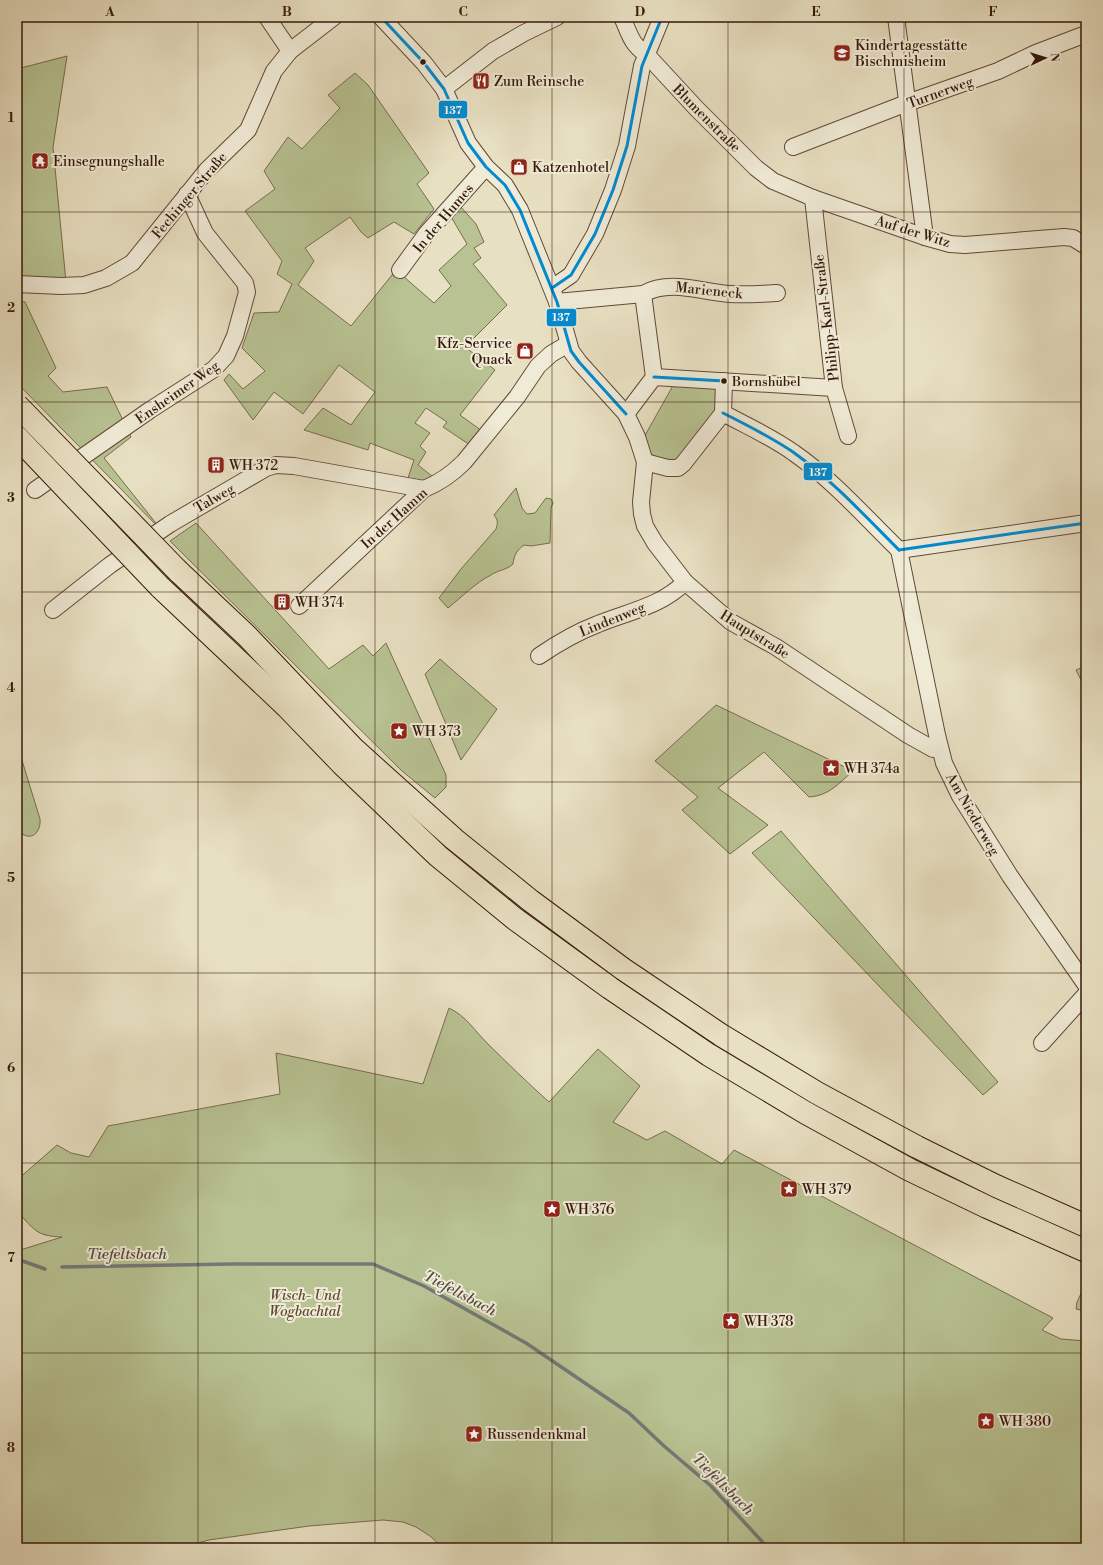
<svg xmlns="http://www.w3.org/2000/svg" width="1103" height="1565" font-family="'Libre Bodoni',serif">
	<style>
		.green { fill: #b8c292; stroke: #776d4e }
		.lines { fill: none; stroke-linecap: round; stroke-linejoin: round }
		.stream { stroke: #747977; stroke-width: 3.5 }
		.minor-casing { stroke: #624a38; stroke-width: 18 }
		.highway-casing { stroke: #36180a; stroke-width: 24 }
		.minor { stroke: #f0ebd7; stroke-width: 16 }
		.highway { stroke: #e8e0c2; stroke-width: 22 }
		.highway-bridge-casing { stroke: #36180a; stroke-width: 24; stroke-linecap: butt }
		.highway-bridge { stroke: #e8e0c2; stroke-width: 22 }
		.bus-1-casing { stroke: #f0ebd7; stroke-width: 6 }
		.bus-1 { stroke: #008bd2; stroke-width: 3 }
		.grid { fill: none; stroke: #36180a; stroke-width: 1; stroke-opacity: 0.55 }
		.bus-dot { fill: #36180a; stroke: #f0ebd7; stroke-width: 1.5 }
		.labels { text-anchor: middle; stroke-width: 4; stroke-linejoin: round; paint-order: stroke }
		.bus-label { font-size: 13px; fill: #36180a; stroke: #f0ebd7; text-anchor: start }
		.poi-label { font-size: 14px; fill: #36180a; stroke: #f0ebd7; text-anchor: start }
		.street-label { font-size: 14px; fill: #36180a; stroke: #f0ebd7 }
		.park-label { font-size: 14px; font-style: italic; fill: #5d4b33; stroke: #f0ebd7 }
		.water-label { font-size: 15px; font-style: italic; fill: #554940; stroke: #f0ebd7 }
		.line-badge { stroke: #f0ebd7; stroke-width: 1.5 }
		.badge-label { font-size: 11px; text-anchor: middle; font-weight: bold; fill: #fff }
		.neatline { fill: none; stroke: #36180a; stroke-width: 1.5 }
		.grid-label { font-size: 13px; text-anchor: middle; font-weight: bold; fill: #36180a }
	</style>
	<rect width="100%" height="100%" fill="#e8e0c2"/>
	<filter id="stains"><feTurbulence type="fractalNoise" baseFrequency=".005" numOctaves="4"/><feColorMatrix values="0 0 0 0 .2 0 0 0 0 .09 0 0 0 0 .02 0 0 0 .5 -.17"/></filter>
	<radialGradient id="worn" r=".72"><stop offset=".6" stop-color="#630" stop-opacity="0"/><stop offset="1" stop-color="#630" stop-opacity=".3"/></radialGradient>
	<g class="green">
		<polygon points="67,56 53,147 66,282 17,279 17,69"/>
		<polygon points="355,73 368,85 429,173 417,184 434,209 414,234 394,222 368,238 361,232 350,217 305,248 314,261 298,285 351,326 396,270 434,303 451,286 439,270 467,244 450,215 460,206 476,224 484,242 474,248 481,258 473,264 507,305 465,347 495,370 460,415 482,431 470,445 443,427 447,422 426,408 415,423 430,433 420,446 426,452 418,465 433,477 428,481 407,481 414,460 370,443 368,450 304,430 323,408 351,425 375,392 339,365 303,414 274,392 253,420 224,380 229,374 243,389 265,371 242,348 254,313 279,312 292,284 277,274 282,261 245,211 275,189 264,171 288,137 302,149 340,108 328,95"/>
		<polygon points="17,301 25,302 56,368 48,376 63,392 107,387 131,437 104,458 163,532 17,383"/>
		<polygon points="675,382 720,384 719,412 676,465 648,459 643,439"/>
		<path d="M 516,488 L 522,508 L 527,514 L 535,513 L 546,498 L 551,499 L 553,503 L 551,508 L 550,543 L 531,546 L 524,545 C 517,550 514,555 513,564 C 507,570 498,570 491,575 C 475,583 462,597 448,608 L 439,598 L 461,569 L 496,529 C 498,523 498,520 494,515 Z"/>
		<polygon points="196,523 329,669 363,645 373,656 386,643 446,775 446,787 435,798 402,771 170,541"/>
		<polygon points="440,659 497,709 461,760 425,674"/>
		<polygon points="1086,666 1086,690 1076,670"/>
		<path d="M 716,705 L 853,771 C 839,783 829,796 809,797 L 764,752 L 718,788 L 768,825 L 730,854 L 682,810 L 698,797 L 655,761 Z"/>
		<path d="M 17,744 L 40,819 C 41,830 34,841 22,834 L 17,819 Z"/>
		<polygon points="781,831 998,1082 983,1095 752,853"/>
		<path d="M 449,1008 C 466,1016 474,1030 487,1043 C 507,1063 528,1083 549,1102 L 598,1049 L 640,1086 L 613,1122 L 647,1140 L 665,1131 L 722,1164 L 734,1150 L 1053,1318 L 1042,1330 L 1061,1339 L 1086,1341 L 1086,1548 L 443,1548 L 430,1536 L 416,1527 L 403,1522 L 383,1520 L 309,1526 L 209,1540 L 179,1548 L 17,1548 L 17,1251 L 62,1237 C 35,1236 34,1229 17,1211 L 17,1180 L 57,1145 L 71,1153 L 89,1157 L 108,1126 L 280,1094 L 276,1053 L 423,1084 Z"/>
		<polygon points="1086,1283 1086,1311 1076,1309 1077,1302"/>
	</g>
	<g class="lines">
		<g class="stream">
			<polyline points="17,1259 45,1269"/>
			<polyline points="62,1267 232,1264 373,1264 424,1286 526,1343 629,1413 664,1446 711,1486 768,1548"/>
		</g>
		<defs>
			<g id="minor">
				<polyline points="267,17 290,51"/>
				<polyline points="381,17 424,63 444,89 468,143 486,167 505,185 520,210 557,302 571,351 579,362 626,414 637,437 645,462 641,502 642,514 645,526 655,543 685,582 731,622 776,647 908,735 933,749 940,748"/>
				<path d="M 622,17 C 630,35 631,44 647,55 L 696,108 L 756,168 L 773,181 L 813,198 L 925,237 L 950,244 L 965,245 L 1064,237 L 1073,238 L 1086,246"/>
				<polyline points="896,17 925,237"/>
				<polyline points="444,89 493,51 524,33 557,17"/>
				<polyline points="793,147 907,103 998,71 1036,53 1086,34"/>
				<polyline points="813,198 834,388 848,436"/>
				<polyline points="400,270 427,233 486,167"/>
				<polyline points="17,284 61,286 84,285 106,278 132,263 207,170 248,130 274,71 290,51 334,17"/>
				<polyline points="552,288 571,275 595,234 613,190 627,146 642,66 662,17"/>
				<path d="M 557,302 L 643,294 C 670,279 701,292 730,294 C 746,295 761,294 777,293"/>
				<polyline points="654,377 834,388"/>
				<path d="M 723,413 C 747,426 772,437 794,453 C 833,480 865,517 899,550"/>
				<polyline points="626,414 654,377 643,294"/>
				<polyline points="645,462 668,468 678,468 683,464 723,413 724,381"/>
				<polyline points="35,490 150,410 214,369 226,356 235,336 247,292 245,283 205,233 187,194"/>
				<polyline points="899,550 937,735 944,763 960,796 1010,876 1086,985"/>
				<polyline points="899,550 1086,523"/>
				<path d="M 299,606 L 424,489 C 439,483 452,474 464,462 L 517,397 L 538,366 L 551,354 L 568,344"/>
				<polyline points="53,610 110,565 170,524 266,468 276,465 294,466 424,489"/>
				<path d="M 539,656 C 558,643 577,632 598,624 C 627,612 662,606 685,582"/>
				<polyline points="1042,1043 1086,994"/>
			</g>
			<g id="highway">
				<polyline points="178,571 247,636 354,749 454,839 531,901 623,969 721,1035 817,1093 917,1147 996,1186 1086,1226"/>
				<polyline points="160,587 287,707 342,764 438,856 515,919 610,988 709,1055 806,1113 910,1170 987,1207 1086,1251"/>
			</g>
		</defs>
		<use href="#minor" class="minor-casing"/>
		<use href="#highway" class="highway-casing"/>
		<use href="#minor" class="minor"/>
		<use href="#highway" class="highway"/>
		<defs>
			<g id="highway-bridge">
				<polyline points="17,405 178,571"/>
				<polyline points="17,437 160,587"/>
			</g>
		</defs>
		<use href="#highway-bridge" class="highway-bridge-casing"/>
		<use href="#highway-bridge" class="highway-bridge"/>
		<defs>
			<g id="bus-1">
				<polyline points="381,17 424,63 444,89 468,143 486,167 505,185 520,210 557,302 571,351 579,362 626,414"/>
				<polyline points="552,288 571,275 595,234 613,190 627,146 642,66 662,17"/>
				<polyline points="654,377 724,381"/>
				<path d="M 723,413 C 747,425 771,437 793,452 C 832,480 865,516 899,550"/>
				<polyline points="899,550 1086,523"/>
			</g>
		</defs>
		<use href="#bus-1" class="bus-1-casing"/>
		<use href="#bus-1" class="bus-1"/>
	</g>
	<path class="grid" d="M 198,17 L 198,1548M 375,17 L 375,1548M 552,17 L 552,1548M 728,17 L 728,1548M 904,17 L 904,1548M 17,212 L 1086,212M 17,402 L 1086,402M 17,592 L 1086,592M 17,782 L 1086,782M 17,973 L 1086,973M 17,1163 L 1086,1163M 17,1353 L 1086,1353"/>
	<defs>
		<symbol id="school-square" viewBox="-11 -11 22 22"><rect x="-9" y="-9" width="18" height="18" rx="4" fill="#8f2418" stroke="#f0ebd7"/><path d="M0-5L7-2L0 1L-7-2ZM-4 1L0 2.5L4 1V4Q0 6-4 4Z" fill="#fff"/></symbol>
		<symbol id="restaurant-square" viewBox="-11 -11 22 22"><rect x="-9" y="-9" width="18" height="18" rx="4" fill="#8f2418" stroke="#f0ebd7"/><path d="M-5-6h1v4h1v-4h1v4h1v-4h1v5L-1.5 .5V6h-2V.5L-5-1ZM5-6V6H3V1.5H1.5Q1.5-4 5-6Z" fill="#fff"/></symbol>
		<symbol id="temple-square" viewBox="-11 -11 22 22"><rect x="-9" y="-9" width="18" height="18" rx="4" fill="#8f2418" stroke="#f0ebd7"/><path d="M0-6L5-2H3V0L6.5 2.5H4V6H1.5V3h-3V6H-4V2.5H-6.5L-3 0V-2H-5Z" fill="#fff"/></symbol>
		<symbol id="shop-square" viewBox="-11 -11 22 22"><rect x="-9" y="-9" width="18" height="18" rx="4" fill="#8f2418" stroke="#f0ebd7"/><path d="M-5-2.5h2.3a2.7 3.5 0 0 1 5.4 0H5L5.5 6h-11ZM-1.5-2.5h3a1.5 2.3 0 0 0-3 0Z" fill="#fff"/></symbol>
		<symbol id="building-square" viewBox="-11 -11 22 22"><rect x="-9" y="-9" width="18" height="18" rx="4" fill="#8f2418" stroke="#f0ebd7"/><path d="M-4-6H4V6H1V3H-1V6H-4ZM-2.5-4.3h1.7v1.8h-1.7ZM.8-4.3h1.7v1.8H.8ZM-2.5-1h1.7V.8h-1.7ZM.8-1h1.7V.8H.8Z" fill="#fff"/></symbol>
		<symbol id="sight-square" viewBox="-11 -11 22 22"><rect x="-9" y="-9" width="18" height="18" rx="4" fill="#8f2418" stroke="#f0ebd7"/><path d="M0-6L1.8-2.2L6-1.7L2.9 1.2L3.7 5.4L0 3.3L-3.7 5.4L-2.9 1.2L-6-1.7L-1.8-2.2Z" fill="#fff"/></symbol>
	</defs>
	<g fill-rule="evenodd">
		<use href="#school-square" x="832" y="43" width="20" height="20"/>
		<use href="#restaurant-square" x="471" y="71" width="20" height="20"/>
		<use href="#temple-square" x="30" y="151" width="20" height="20"/>
		<use href="#shop-square" x="509" y="157" width="20" height="20"/>
		<use href="#shop-square" x="515" y="341" width="20" height="20"/>
		<use href="#building-square" x="206" y="455" width="20" height="20"/>
		<use href="#building-square" x="272" y="592" width="20" height="20"/>
		<use href="#sight-square" x="389" y="721" width="20" height="20"/>
		<use href="#sight-square" x="821" y="758" width="20" height="20"/>
		<use href="#sight-square" x="779" y="1179" width="20" height="20"/>
		<use href="#sight-square" x="542" y="1199" width="20" height="20"/>
		<use href="#sight-square" x="721" y="1311" width="20" height="20"/>
		<use href="#sight-square" x="976" y="1411" width="20" height="20"/>
		<use href="#sight-square" x="464" y="1424" width="20" height="20"/>
	</g>
	<g class="bus-dot">
		<circle cx="423" cy="62" r="3.5"/>
		<circle cx="724" cy="381" r="3.5"/>
	</g>
	<g class="labels">
		<g class="bus-label">
			<text x="732" y="386">Bornshübel</text>
		</g>
		<g class="poi-label">
			<text x="855" y="50">Kindertagesstätte<tspan x="855" dy="16">Bischmisheim</tspan></text>
			<text x="494" y="86">Zum Reinsche</text>
			<text x="53" y="166">Einsegnungshalle</text>
			<text x="532" y="172">Katzenhotel</text>
			<text x="512" y="348" text-anchor="end">Kfz-Service<tspan x="512" dy="16">Quack</tspan></text>
			<text x="229" y="470">WH 372</text>
			<text x="295" y="607">WH 374</text>
			<text x="412" y="736">WH 373</text>
			<text x="844" y="773">WH 374a</text>
			<text x="802" y="1194">WH 379</text>
			<text x="565" y="1214">WH 376</text>
			<text x="744" y="1326">WH 378</text>
			<text x="999" y="1426">WH 380</text>
			<text x="487" y="1439">Russendenkmal</text>
		</g>
		<g class="street-label">
			<text transform="translate(940 92) rotate(-20)" y="5">Turnerweg</text>
			<text transform="translate(707 118) rotate(45)" y="5">Blumenstraße</text>
			<text transform="translate(189 195) rotate(-50)" y="5">Fechinger Straße</text>
			<text transform="translate(443 218) rotate(-50)" y="5">In der Humes</text>
			<text transform="translate(913 231) rotate(17)" y="5">Auf der Witz</text>
			<text transform="translate(709 290) rotate(6)" y="5">Marieneck</text>
			<text transform="translate(826 318) rotate(-97)" y="5">Philipp-Karl-Straße</text>
			<text transform="translate(177 392) rotate(-35)" y="5">Ensheimer Weg</text>
			<text transform="translate(214 498) rotate(-30)" y="5">Talweg</text>
			<text transform="translate(394 518) rotate(-42)" y="5">In der Hamm</text>
			<text transform="translate(612 619) rotate(-22)" y="5">Lindenweg</text>
			<text transform="translate(755 634) rotate(32)" y="5">Hauptstraße</text>
			<text transform="translate(973 814) rotate(60)" y="5">Am Niederweg</text>
		</g>
		<g class="park-label">
			<text x="305" y="1300">Wisch- Und<tspan x="305" dy="16">Wogbachtal</tspan></text>
		</g>
		<g class="water-label">
			<text x="127" y="1259">Tiefeltsbach</text>
			<text transform="translate(460 1293) rotate(28)" y="5">Tiefeltsbach</text>
			<text transform="translate(723 1484) rotate(45)" y="5">Tiefeltsbach</text>
		</g>
	</g>
	<g class="line-badge">
		<rect x="438" y="100" width="30" height="19" rx="4" fill="#008bd2"/>
		<rect x="546" y="308" width="31" height="19" rx="4" fill="#008bd2"/>
		<rect x="803" y="462" width="30" height="19" rx="4" fill="#008bd2"/>
	</g>
	<g class="badge-label">
		<text x="453" y="114">137</text>
		<text x="561" y="321">137</text>
		<text x="818" y="476">137</text>
	</g>
	<rect width="1103" height="1565" fill="none" stroke="#e8e0c2" stroke-width="44"/>
	<g transform="translate(1045 58) rotate(86)" stroke="#f0ebd7" stroke-width="3" paint-order="stroke">
	<path d="M0-3L7 15L0 10L-7 15Z" fill="#36180a"/>
	<text y="-6" font-size="11" font-weight="bold" text-anchor="middle" fill="#36180a">N</text>
	</g>
	<rect x="22" y="22" width="1059" height="1521" class="neatline"/>
	<g class="grid-label">
		<text x="110" y="16">A</text>
		<text x="287" y="16">B</text>
		<text x="463" y="16">C</text>
		<text x="640" y="16">D</text>
		<text x="816" y="16">E</text>
		<text x="993" y="16">F</text>
		<text x="11" y="122">1</text>
		<text x="11" y="312">2</text>
		<text x="11" y="502">3</text>
		<text x="11" y="692">4</text>
		<text x="11" y="882">5</text>
		<text x="11" y="1072">6</text>
		<text x="11" y="1262">7</text>
		<text x="11" y="1452">8</text>
	</g>
	<rect width="100%" height="100%" filter="url(#stains)"/>
	<rect width="100%" height="100%" fill="url(#worn)"/>
</svg>
